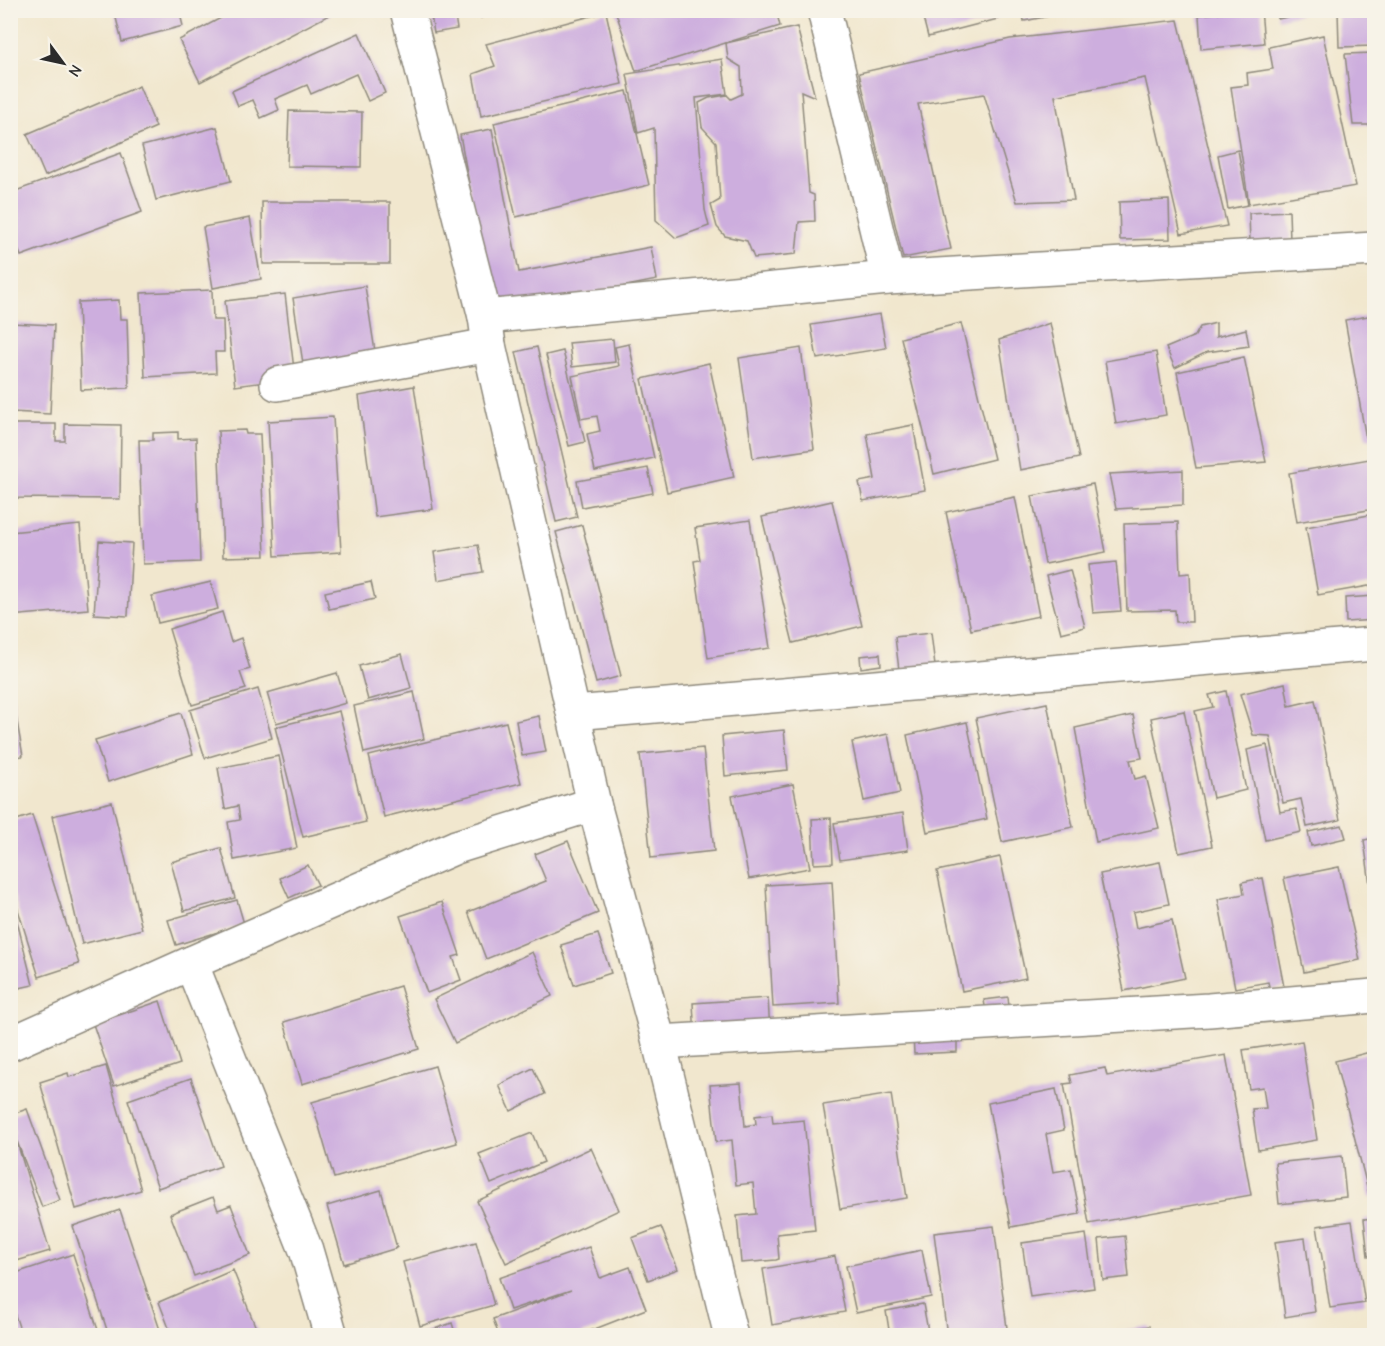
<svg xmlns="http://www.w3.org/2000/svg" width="1385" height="1346" font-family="'Comic Neue',sans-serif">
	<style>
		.building { fill: #cdaede }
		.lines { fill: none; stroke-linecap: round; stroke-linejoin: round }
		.minor-casing { stroke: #8e897c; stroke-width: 36 }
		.minor { stroke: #fff; stroke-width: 33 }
	</style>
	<rect width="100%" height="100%" fill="#f7f3e8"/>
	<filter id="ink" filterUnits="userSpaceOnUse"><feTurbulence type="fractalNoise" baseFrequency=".0167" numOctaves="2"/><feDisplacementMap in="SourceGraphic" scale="12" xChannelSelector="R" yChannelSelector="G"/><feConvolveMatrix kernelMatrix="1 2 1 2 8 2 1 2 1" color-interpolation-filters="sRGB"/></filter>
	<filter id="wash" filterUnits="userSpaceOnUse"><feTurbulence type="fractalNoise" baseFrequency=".008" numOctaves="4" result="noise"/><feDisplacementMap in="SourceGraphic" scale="24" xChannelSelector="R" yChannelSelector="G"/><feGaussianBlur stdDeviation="1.35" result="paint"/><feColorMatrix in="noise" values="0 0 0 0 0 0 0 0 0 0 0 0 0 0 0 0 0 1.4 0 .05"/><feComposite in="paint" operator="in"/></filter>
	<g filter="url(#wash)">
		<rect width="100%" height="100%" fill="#f1e7ce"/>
		<g id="blocks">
			<g class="building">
				<polygon points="114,10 179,10 183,26 122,42"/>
				<polygon points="236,10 329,10 331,14 200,82 179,40"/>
				<polygon points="430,10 454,10 457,29 434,33"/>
				<polygon points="477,10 495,10 481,18"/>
				<polygon points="615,10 776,10 780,26 636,71"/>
				<polygon points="921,10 996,10 998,19 928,37"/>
				<polygon points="1022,10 1070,10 1070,12 1024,21"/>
				<polygon points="1244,10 1261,10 1264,43 1201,49 1199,15"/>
				<polygon points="1277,10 1313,10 1313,11 1278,19"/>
				<polygon points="1338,10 1374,10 1374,46 1339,47"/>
				<polygon points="606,12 622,84 481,116 473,74 495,66 486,44"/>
				<polygon points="1178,20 1227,226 1181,234 1145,78 1055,96 1074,200 1017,202 984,94 918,104 951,249 903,258 859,73 1010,39"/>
				<polygon points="797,27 815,97 801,91 809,193 814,195 815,221 799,222 796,254 754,258 747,241 725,236 717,227 711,205 720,200 716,142 702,127 699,103 709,98 727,95 731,99 742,94 741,67 728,59 726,43"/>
				<polygon points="359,33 385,93 368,101 356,74 311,94 307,85 275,99 279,110 261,118 253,100 238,106 232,91"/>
				<polygon points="1323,35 1356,186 1249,204 1231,87 1248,85 1247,73 1273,69 1269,47"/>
				<polygon points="1374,53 1374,125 1353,125 1345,54"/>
				<polygon points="722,59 727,94 696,98 705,210 709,226 676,238 656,220 654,128 638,133 627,74"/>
				<polygon points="139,86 156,127 45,176 27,134"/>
				<polygon points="627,91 649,185 516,217 494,123"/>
				<polygon points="289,111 362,112 361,167 287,166"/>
				<polygon points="217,127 231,181 156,200 142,146"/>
				<polygon points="492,129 519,272 651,247 657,280 493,312 460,135"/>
				<polygon points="1238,150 1248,205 1228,209 1218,155"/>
				<polygon points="121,153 142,212 21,256 10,229 10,193"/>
				<polygon points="1169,200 1170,239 1120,240 1119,202"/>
				<polygon points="262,202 390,202 390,264 263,264"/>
				<polygon points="1289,211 1290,241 1250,243 1249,213"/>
				<polygon points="250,218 261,279 213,288 203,227"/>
				<polygon points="365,286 376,358 304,370 293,298"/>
				<polygon points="212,290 213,320 223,320 224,352 215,352 216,373 145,377 141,293"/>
				<polygon points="285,294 295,378 235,386 225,301"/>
				<polygon points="119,300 120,319 127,319 129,388 81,390 78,302"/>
				<polygon points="880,314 886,348 817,359 811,325"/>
				<polygon points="1374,315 1374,438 1366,439 1345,320"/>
				<polygon points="10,323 54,325 50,414 10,412"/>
				<polygon points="961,323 994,459 934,474 901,338"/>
				<polygon points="1050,323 1079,458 1020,470 999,340"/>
				<polygon points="1216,323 1216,337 1246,329 1249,346 1207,352 1175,368 1166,348 1195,336 1200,327"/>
				<polygon points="613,339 615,362 572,367 569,343"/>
				<polygon points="629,344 654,458 595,471 587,434 600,431 597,416 581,419 572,376 619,366 615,347"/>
				<polygon points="537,347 577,517 556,522 516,352"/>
				<polygon points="801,348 814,449 753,458 739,358"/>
				<polygon points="563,351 585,442 569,446 546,355"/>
				<polygon points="1156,352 1166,415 1116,424 1105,361"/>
				<polygon points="1244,357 1266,462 1196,468 1177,372"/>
				<polygon points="709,363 734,477 667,492 642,379"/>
				<polygon points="414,386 433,509 375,517 359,396"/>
				<polygon points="333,417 341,552 275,556 268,421"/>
				<polygon points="10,424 56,424 56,441 65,441 65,424 121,425 120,499 10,498"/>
				<polygon points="913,425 925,490 863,501 859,482 875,479 867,434"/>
				<polygon points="245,430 246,434 260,434 265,556 223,557 218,431"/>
				<polygon points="178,432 178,439 196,438 200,562 143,564 139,440 153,440 153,433"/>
				<polygon points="1369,459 1374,489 1374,509 1297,522 1289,473"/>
				<polygon points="648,468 653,493 582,507 577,481"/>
				<polygon points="1183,470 1183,505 1116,509 1109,474"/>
				<polygon points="1093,484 1106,552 1045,564 1032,496"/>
				<polygon points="1015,497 1039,616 971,630 946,512"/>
				<polygon points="832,501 862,626 793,643 762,517"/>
				<polygon points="1374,514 1374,585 1318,595 1306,527"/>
				<polygon points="750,520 770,648 708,658 694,561 700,560 695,528"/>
				<polygon points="1178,522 1180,574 1190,573 1192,622 1176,622 1175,610 1127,611 1124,524"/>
				<polygon points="80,525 88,609 10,616 10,532"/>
				<polygon points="582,525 621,676 596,683 556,532"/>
				<polygon points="99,541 132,543 128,616 94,614"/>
				<polygon points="478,545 483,572 438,580 434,552"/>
				<polygon points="1116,562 1121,611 1093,613 1088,565"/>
				<polygon points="1070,570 1085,627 1061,633 1046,576"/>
				<polygon points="211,582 218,609 158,623 152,596"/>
				<polygon points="371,582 375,599 329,609 325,592"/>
				<polygon points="1374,596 1374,620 1346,622 1345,598"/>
				<polygon points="222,612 231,642 241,638 250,669 240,672 246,689 192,705 169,629"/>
				<polygon points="931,633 935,666 899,670 895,637"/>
				<polygon points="402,654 411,688 368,700 359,666"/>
				<polygon points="880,654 881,665 861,668 860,656"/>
				<polygon points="337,673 346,703 276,723 267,693"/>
				<polygon points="1285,683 1289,706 1315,700 1340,820 1307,827 1301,799 1283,803 1270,736 1253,735 1240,694"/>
				<polygon points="258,689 272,738 205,758 190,710"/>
				<polygon points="1226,691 1246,790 1213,798 1195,711 1213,707 1209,695"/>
				<polygon points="414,692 424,739 364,753 354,706"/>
				<polygon points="12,693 23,756 10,758 10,694"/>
				<polygon points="1047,703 1073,827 1002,842 976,718"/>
				<polygon points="339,711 366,822 303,837 275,727"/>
				<polygon points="1184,711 1212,846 1179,853 1151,718"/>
				<polygon points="181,713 193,754 108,782 95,740"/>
				<polygon points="1133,715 1142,758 1130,760 1135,779 1146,776 1159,828 1096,842 1075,728"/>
				<polygon points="539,716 546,752 522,756 516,721"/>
				<polygon points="506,722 521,783 384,817 369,756"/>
				<polygon points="967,722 987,819 927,832 907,735"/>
				<polygon points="784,730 788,770 725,776 722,736"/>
				<polygon points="888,734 900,793 864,801 852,742"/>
				<polygon points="1267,745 1280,812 1296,809 1301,832 1265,840 1247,750"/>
				<polygon points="703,748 714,851 651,858 640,754"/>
				<polygon points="279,756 297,848 234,860 228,822 240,820 238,806 225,809 218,768"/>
				<polygon points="793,784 810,868 749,879 732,796"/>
				<polygon points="112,802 142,929 82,944 52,816"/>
				<polygon points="903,813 908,850 840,860 834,823"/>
				<polygon points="32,815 79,964 39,977 10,884 10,822"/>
				<polygon points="831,818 833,863 814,864 812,819"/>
				<polygon points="1342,825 1346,838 1311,846 1308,832"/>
				<polygon points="1374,838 1374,906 1373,907 1364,840"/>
				<polygon points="568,841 598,913 486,959 468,912 546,881 535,854"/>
				<polygon points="221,848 235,898 184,911 171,862"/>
				<polygon points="1000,857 1026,978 962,991 937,871"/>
				<polygon points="1160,862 1169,904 1133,912 1136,928 1172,920 1185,978 1124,991 1100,874"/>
				<polygon points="308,865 318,885 289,898 280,878"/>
				<polygon points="1339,867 1360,960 1304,972 1284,878"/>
				<polygon points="1263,878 1284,987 1270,990 1268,982 1235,988 1218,899 1244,894 1242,882"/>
				<polygon points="832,881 839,1003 773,1007 766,885"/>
				<polygon points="10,893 33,985 10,990"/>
				<polygon points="237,900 244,924 176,945 168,920"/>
				<polygon points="442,902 460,955 453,957 461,980 427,993 400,916"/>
				<polygon points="598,934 611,973 574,985 561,945"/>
				<polygon points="532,952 552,996 455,1043 434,999"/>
				<polygon points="400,986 419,1049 302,1084 284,1022"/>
				<polygon points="1008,997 1010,1016 987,1019 984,1000"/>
				<polygon points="768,998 770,1032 695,1038 693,1003"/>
				<polygon points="160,1001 180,1064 114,1086 93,1024"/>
				<polygon points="957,1032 957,1052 914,1054 913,1034"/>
				<polygon points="1302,1041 1317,1140 1258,1150 1252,1109 1266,1108 1263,1087 1249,1089 1243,1050"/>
				<polygon points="1374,1051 1374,1197 1370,1198 1335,1061"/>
				<polygon points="1226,1055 1251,1195 1089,1224 1064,1084 1072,1083 1070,1075 1105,1068 1107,1076"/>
				<polygon points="106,1066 141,1190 76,1209 40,1082 68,1073 69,1077"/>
				<polygon points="435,1066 457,1143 334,1178 312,1102"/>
				<polygon points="533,1068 545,1094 511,1111 499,1085"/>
				<polygon points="191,1078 221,1166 158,1188 128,1100"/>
				<polygon points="741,1083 745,1126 756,1124 755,1116 772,1114 773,1123 804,1120 815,1230 777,1234 779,1259 776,1260 741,1263 737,1216 756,1214 753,1183 736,1185 732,1140 716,1142 710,1085"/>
				<polygon points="1056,1089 1064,1130 1046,1134 1053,1172 1071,1169 1080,1214 1011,1227 988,1103"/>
				<polygon points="891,1094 907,1198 840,1209 823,1105"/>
				<polygon points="27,1109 60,1200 42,1207 15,1136 50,1251 10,1263 10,1135 15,1134 10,1115"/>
				<polygon points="532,1133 544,1162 491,1184 479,1154"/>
				<polygon points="591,1148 619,1210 506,1263 477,1201"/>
				<polygon points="1342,1156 1346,1197 1279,1204 1275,1163"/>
				<polygon points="381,1190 397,1248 344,1264 327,1206"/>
				<polygon points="213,1197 218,1210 231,1205 250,1255 194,1276 170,1214"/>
				<polygon points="120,1210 162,1336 109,1336 73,1226"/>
				<polygon points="1374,1218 1374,1256 1368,1256 1364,1219"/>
				<polygon points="1352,1221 1365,1303 1330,1308 1317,1226"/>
				<polygon points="994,1226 1008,1336 947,1336 934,1233"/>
				<polygon points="661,1227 678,1269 648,1280 632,1238"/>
				<polygon points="1086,1234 1094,1288 1030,1297 1022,1243"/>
				<polygon points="1125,1236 1129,1277 1103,1280 1099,1239"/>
				<polygon points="1305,1238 1315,1312 1285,1317 1275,1242"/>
				<polygon points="476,1242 494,1305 420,1326 403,1262"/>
				<polygon points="589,1247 600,1278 630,1267 646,1309 577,1336 499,1336 493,1319 571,1290 510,1310 499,1278"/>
				<polygon points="922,1250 931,1297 856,1313 846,1266"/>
				<polygon points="73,1254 100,1336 22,1336 10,1300 10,1275"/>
				<polygon points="835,1256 845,1312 772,1325 763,1269"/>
				<polygon points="233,1270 258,1333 251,1336 172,1336 159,1302"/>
				<polygon points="923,1304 929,1336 890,1336 886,1311"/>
				<polygon points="452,1323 456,1336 417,1336 416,1335"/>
				<polygon points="1149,1326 1151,1336 1126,1336 1125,1330"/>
			</g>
		</g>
	</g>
	<g filter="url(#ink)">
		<use href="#blocks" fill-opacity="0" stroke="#8e897c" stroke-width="1.5"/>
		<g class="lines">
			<defs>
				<g id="minor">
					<polyline points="407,10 485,317 489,345 594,804 659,1042 731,1336"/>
					<polyline points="824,10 888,278"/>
					<polyline points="485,317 888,278 1374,249"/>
					<polyline points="277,384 489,345"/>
					<polyline points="574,713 1374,644"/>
					<polyline points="191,963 306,1250 331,1336"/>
					<polyline points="659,1042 1209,1010 1374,996"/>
					<polyline points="10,1044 191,963 456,847 594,804"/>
				</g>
			</defs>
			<use href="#minor" class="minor-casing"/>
			<use href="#minor" class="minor"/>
		</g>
	</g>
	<rect width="1385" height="1346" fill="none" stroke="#f7f3e8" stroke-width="36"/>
	<g transform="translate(63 63) rotate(123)" stroke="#f7f3e8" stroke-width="4.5" paint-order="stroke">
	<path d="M0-4.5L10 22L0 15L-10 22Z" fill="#2b2b2b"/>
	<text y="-9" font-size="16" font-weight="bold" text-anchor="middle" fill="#2b2b2b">N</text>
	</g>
</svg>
